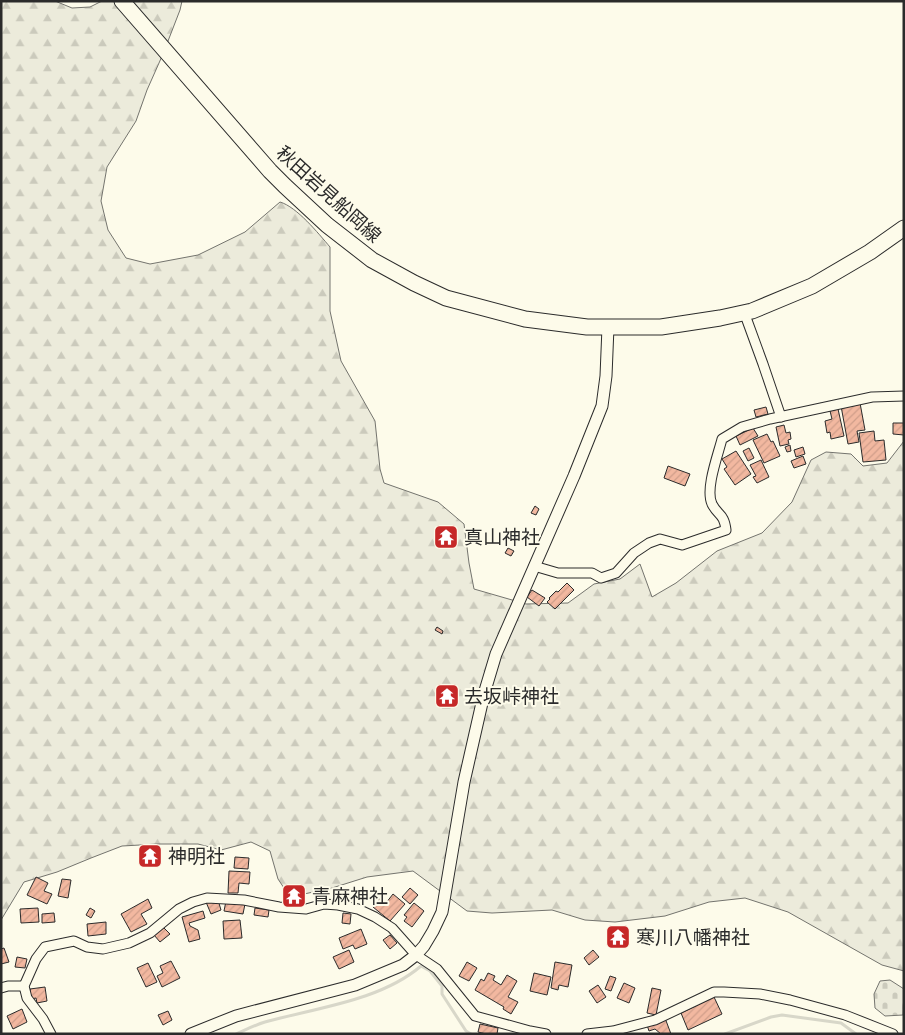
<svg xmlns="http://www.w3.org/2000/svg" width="905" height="1035" font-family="Commissioner,'Noto Sans JP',sans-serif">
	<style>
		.forest { fill: url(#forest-firs); stroke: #74746e }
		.cemetery { fill: url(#cemetery-stones); stroke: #74746e }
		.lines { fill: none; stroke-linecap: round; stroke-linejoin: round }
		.stream { stroke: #d8d7c9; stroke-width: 3 }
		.building { fill: url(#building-hatch); stroke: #2b2b2b }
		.minor-casing { stroke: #2b2b2b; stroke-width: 11 }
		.tertiary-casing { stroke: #2b2b2b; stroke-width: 13 }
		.primary-casing { stroke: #2b2b2b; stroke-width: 17 }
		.minor { stroke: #fdfbea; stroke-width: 9 }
		.tertiary { stroke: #fdfbea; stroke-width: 11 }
		.primary { stroke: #fdfbea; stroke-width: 15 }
		.labels { text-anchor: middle; stroke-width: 4; stroke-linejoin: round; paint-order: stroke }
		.street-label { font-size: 19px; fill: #2b2b2b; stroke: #fdfbea }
		.poi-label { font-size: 19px; fill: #2b2b2b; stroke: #fdfbea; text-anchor: start }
	</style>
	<defs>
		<pattern id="forest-firs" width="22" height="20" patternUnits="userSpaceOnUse" patternTransform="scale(1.25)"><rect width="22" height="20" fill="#ecebdb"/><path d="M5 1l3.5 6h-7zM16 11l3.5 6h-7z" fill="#cbcabc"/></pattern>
		<pattern id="cemetery-stones" width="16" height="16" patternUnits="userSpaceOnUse" patternTransform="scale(1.25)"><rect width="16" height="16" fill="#ecebdb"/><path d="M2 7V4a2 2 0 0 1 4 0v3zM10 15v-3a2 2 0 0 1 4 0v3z" fill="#cbcabc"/></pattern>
		<pattern id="building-hatch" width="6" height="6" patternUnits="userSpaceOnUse" patternTransform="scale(1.25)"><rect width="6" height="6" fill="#f2b8a0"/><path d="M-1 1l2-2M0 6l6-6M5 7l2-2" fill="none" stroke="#d09e8a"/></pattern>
	</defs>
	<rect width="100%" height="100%" fill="#fdfbea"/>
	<path class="forest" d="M 1,1 L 55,1 L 72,8 L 90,7 L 102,1 L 182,1 L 180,10 L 163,54 L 147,90 L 136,121 L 107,167 L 101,201 L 108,230 L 126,258 L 150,264 L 198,255 L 245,232 L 280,202 C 297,207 318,233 330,247 L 330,311 L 341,361 L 375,421 L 380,469 L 384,483 L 438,502 L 464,524 L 469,563 L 474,589 L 526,604 L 568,603 L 594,584 L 620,579 L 640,564 L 652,597 L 676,583 L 717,551 L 762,533 L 792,502 L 811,460 L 826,452 L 851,454 L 863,466 L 887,463 L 904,441 L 904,971 L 882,965 L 788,912 L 745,898 L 709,902 L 665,916 L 615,922 L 585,920 L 552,910 L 492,913 L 467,911 L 413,871 L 367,877 L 332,888 L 290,897 L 278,879 L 270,851 L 251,842 L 221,850 L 198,844 L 158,844 L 122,846 L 91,858 L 57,872 L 24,882 L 1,920 Z"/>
	<polygon class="cemetery" points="890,980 904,989 903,1015 885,1016 875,1008 874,994 880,981"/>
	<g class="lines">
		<g class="stream">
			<path d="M 236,1034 C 245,1030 255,1025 265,1022 C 315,1008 380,1001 421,966 L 430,971 L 442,986 L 442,994 L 466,1031 L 471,1034"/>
			<polyline points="725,1034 771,1017 782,1015 841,1023 856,1034"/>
		</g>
	</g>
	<g class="building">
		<polygon points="860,403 865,430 857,431 859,442 848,444 841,406"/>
		<polygon points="766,407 768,414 756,417 754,410"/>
		<polygon points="838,409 844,436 831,439 830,432 827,433 825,421 832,419 830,411"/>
		<polygon points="893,423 904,423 904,435 893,434"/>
		<polygon points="784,425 786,433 790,432 791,439 788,440 789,444 780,446 776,427"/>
		<polygon points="753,428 758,436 740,445 736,436"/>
		<polygon points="874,431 875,441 884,440 886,460 863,462 859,433"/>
		<polygon points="767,434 771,442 773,441 780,456 764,463 753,440"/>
		<polygon points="790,445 791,451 787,452 785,447"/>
		<polygon points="803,447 805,454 796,457 794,450"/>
		<polygon points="749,448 754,458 748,461 743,451"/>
		<polygon points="736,451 751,474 735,485 724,469 727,467 722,459"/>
		<polygon points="803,456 806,464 794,468 791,461"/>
		<polygon points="761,460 769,477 757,483 753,477 756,476 750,465"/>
		<polygon points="668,466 690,474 685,486 664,478"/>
		<polygon points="535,506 539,509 536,515 531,513"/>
		<polygon points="447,534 449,538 444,541 442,536"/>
		<polygon points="508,548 514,551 511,556 505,553"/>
		<polygon points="567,583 574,590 555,609 547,602 550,599 549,598 556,591 558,592"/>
		<polygon points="532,590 545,598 539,606 527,597"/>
		<polygon points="437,627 443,631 442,634 435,630"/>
		<polygon points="235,857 249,858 248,869 234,868"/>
		<polygon points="229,871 250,872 249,884 239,883 238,893 228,893"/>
		<polygon points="36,877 48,883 44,891 52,894 47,904 27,895"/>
		<polygon points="62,879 71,880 68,898 58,896"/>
		<polygon points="410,888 418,895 410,904 402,897"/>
		<polygon points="294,891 298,894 294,901 290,898"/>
		<polygon points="393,894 405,904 390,921 373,907 380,898 386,903"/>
		<polygon points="148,899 152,908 141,914 147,924 131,932 121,914"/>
		<polygon points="218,900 221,910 211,914 206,902"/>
		<polygon points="226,901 245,904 243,914 224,911"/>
		<polygon points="414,903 424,911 412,927 404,921 407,917 404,915"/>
		<polygon points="38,908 39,922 21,923 20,909"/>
		<polygon points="90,908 95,911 91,918 86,915"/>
		<polygon points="255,908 269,910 268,917 254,915"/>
		<polygon points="203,911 205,918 189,923 190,926 198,930 200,939 189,942 182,917"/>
		<polygon points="54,913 55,922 42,923 42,914"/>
		<polygon points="343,913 351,914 350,924 342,923"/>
		<polygon points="240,920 242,938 224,939 223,921"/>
		<polygon points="106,922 106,934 88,936 87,924"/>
		<polygon points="163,927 170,934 160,942 154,935"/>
		<polygon points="361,929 367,944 355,949 353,945 343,949 339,938"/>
		<polygon points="616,931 624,936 623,938 625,939 623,941 622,940 620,943 612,938"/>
		<polygon points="390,935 397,943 390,949 383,940"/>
		<polygon points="4,948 9,962 1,964 1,949"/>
		<polygon points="349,950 354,962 339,969 333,957"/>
		<polygon points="593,950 599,957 589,965 584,958"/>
		<polygon points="17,957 27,959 25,968 15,967"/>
		<polygon points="171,961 180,978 162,987 157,976 163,973 160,966"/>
		<polygon points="467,962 477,968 469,981 459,976"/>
		<polygon points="555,962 572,965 568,987 559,985 558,990 551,988"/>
		<polygon points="148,963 157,982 146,987 137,968"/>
		<polygon points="488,973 495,976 493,980 501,985 507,975 517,981 508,997 518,1002 511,1014 503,1009 504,1007 475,990 481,979 484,981"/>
		<polygon points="534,973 551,977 547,995 530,991"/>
		<polygon points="610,976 616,978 611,991 605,989"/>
		<polygon points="624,983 635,988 629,1003 617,998"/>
		<polygon points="598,985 606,997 597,1003 589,991"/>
		<polygon points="45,987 47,1001 37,1003 36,998 31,999 30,989"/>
		<polygon points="652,988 661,990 656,1015 647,1013"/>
		<polygon points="714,997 722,1014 688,1030 681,1013"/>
		<polygon points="22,1009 27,1022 13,1029 7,1016"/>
		<polygon points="168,1011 172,1020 163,1025 158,1015"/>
		<polygon points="665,1018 671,1034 661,1034 655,1029 649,1031 647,1025"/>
		<polygon points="480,1024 498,1028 497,1034 486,1034 478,1032"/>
	</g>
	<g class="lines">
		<defs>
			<g id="minor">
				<polyline points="744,312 763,364 781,417"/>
				<path d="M 534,566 L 558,573 L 592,573 L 601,578 L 616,573 L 634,553 L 649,543 L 660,539 L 682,545 L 726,530 C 724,513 718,516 712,504 C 705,489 718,455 722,439 L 742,427 L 770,419 L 872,397 L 904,396"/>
				<polyline points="1,988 8,986 24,986"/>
				<polyline points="51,1034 43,1019 27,998 24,986 36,959 45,947 74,941 87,947 103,949 129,943 150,933 179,909 193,902 207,898 244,900 279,907 306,909 324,904 338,905 358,909 375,917 392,928 416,955 437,969 475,1016 530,1031 546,1034"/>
				<polyline points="587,1034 613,1031 655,1020 714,992 724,992 760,994 790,1000 845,1015 893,1034"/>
			</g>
			<polyline id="tertiary" points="191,1034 236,1016 355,985 403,965 416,955 424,946 433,931 442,912 464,782 484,694 496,654 574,476 602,406 606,376 608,327"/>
			<polyline id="primary" points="122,1 270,171 285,186 327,225 372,260 414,283 446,298 525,319 587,327 661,327 720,318 752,311 812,286 870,252 904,228"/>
		</defs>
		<use href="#minor" class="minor-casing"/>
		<use href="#tertiary" class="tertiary-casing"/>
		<use href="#primary" class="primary-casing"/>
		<use href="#minor" class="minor"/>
		<use href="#tertiary" class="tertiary"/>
		<use href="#primary" class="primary"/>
	</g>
	<defs>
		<symbol id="temple-square" viewBox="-11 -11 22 22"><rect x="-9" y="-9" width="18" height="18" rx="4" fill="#c62828" stroke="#fdfbea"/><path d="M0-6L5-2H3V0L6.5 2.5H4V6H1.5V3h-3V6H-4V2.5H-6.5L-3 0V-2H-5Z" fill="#fff"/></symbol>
	</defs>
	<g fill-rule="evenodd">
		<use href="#temple-square" x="432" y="523" width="28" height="28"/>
		<use href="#temple-square" x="433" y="682" width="28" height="28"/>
		<use href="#temple-square" x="136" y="842" width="28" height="28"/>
		<use href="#temple-square" x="280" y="882" width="28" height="28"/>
		<use href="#temple-square" x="604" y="923" width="28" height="28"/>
	</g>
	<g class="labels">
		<g class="street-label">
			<text transform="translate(329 194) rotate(42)" y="7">秋田岩見船岡線</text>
		</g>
		<g class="poi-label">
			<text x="464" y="544">真山神社</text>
			<text x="464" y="703">去坂峠神社</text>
			<text x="168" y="863">神明社</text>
			<text x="312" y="903">青麻神社</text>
			<text x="636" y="944">寒川八幡神社</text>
		</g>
	</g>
	<rect width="905" height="1035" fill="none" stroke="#2b2b2b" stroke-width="5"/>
</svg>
